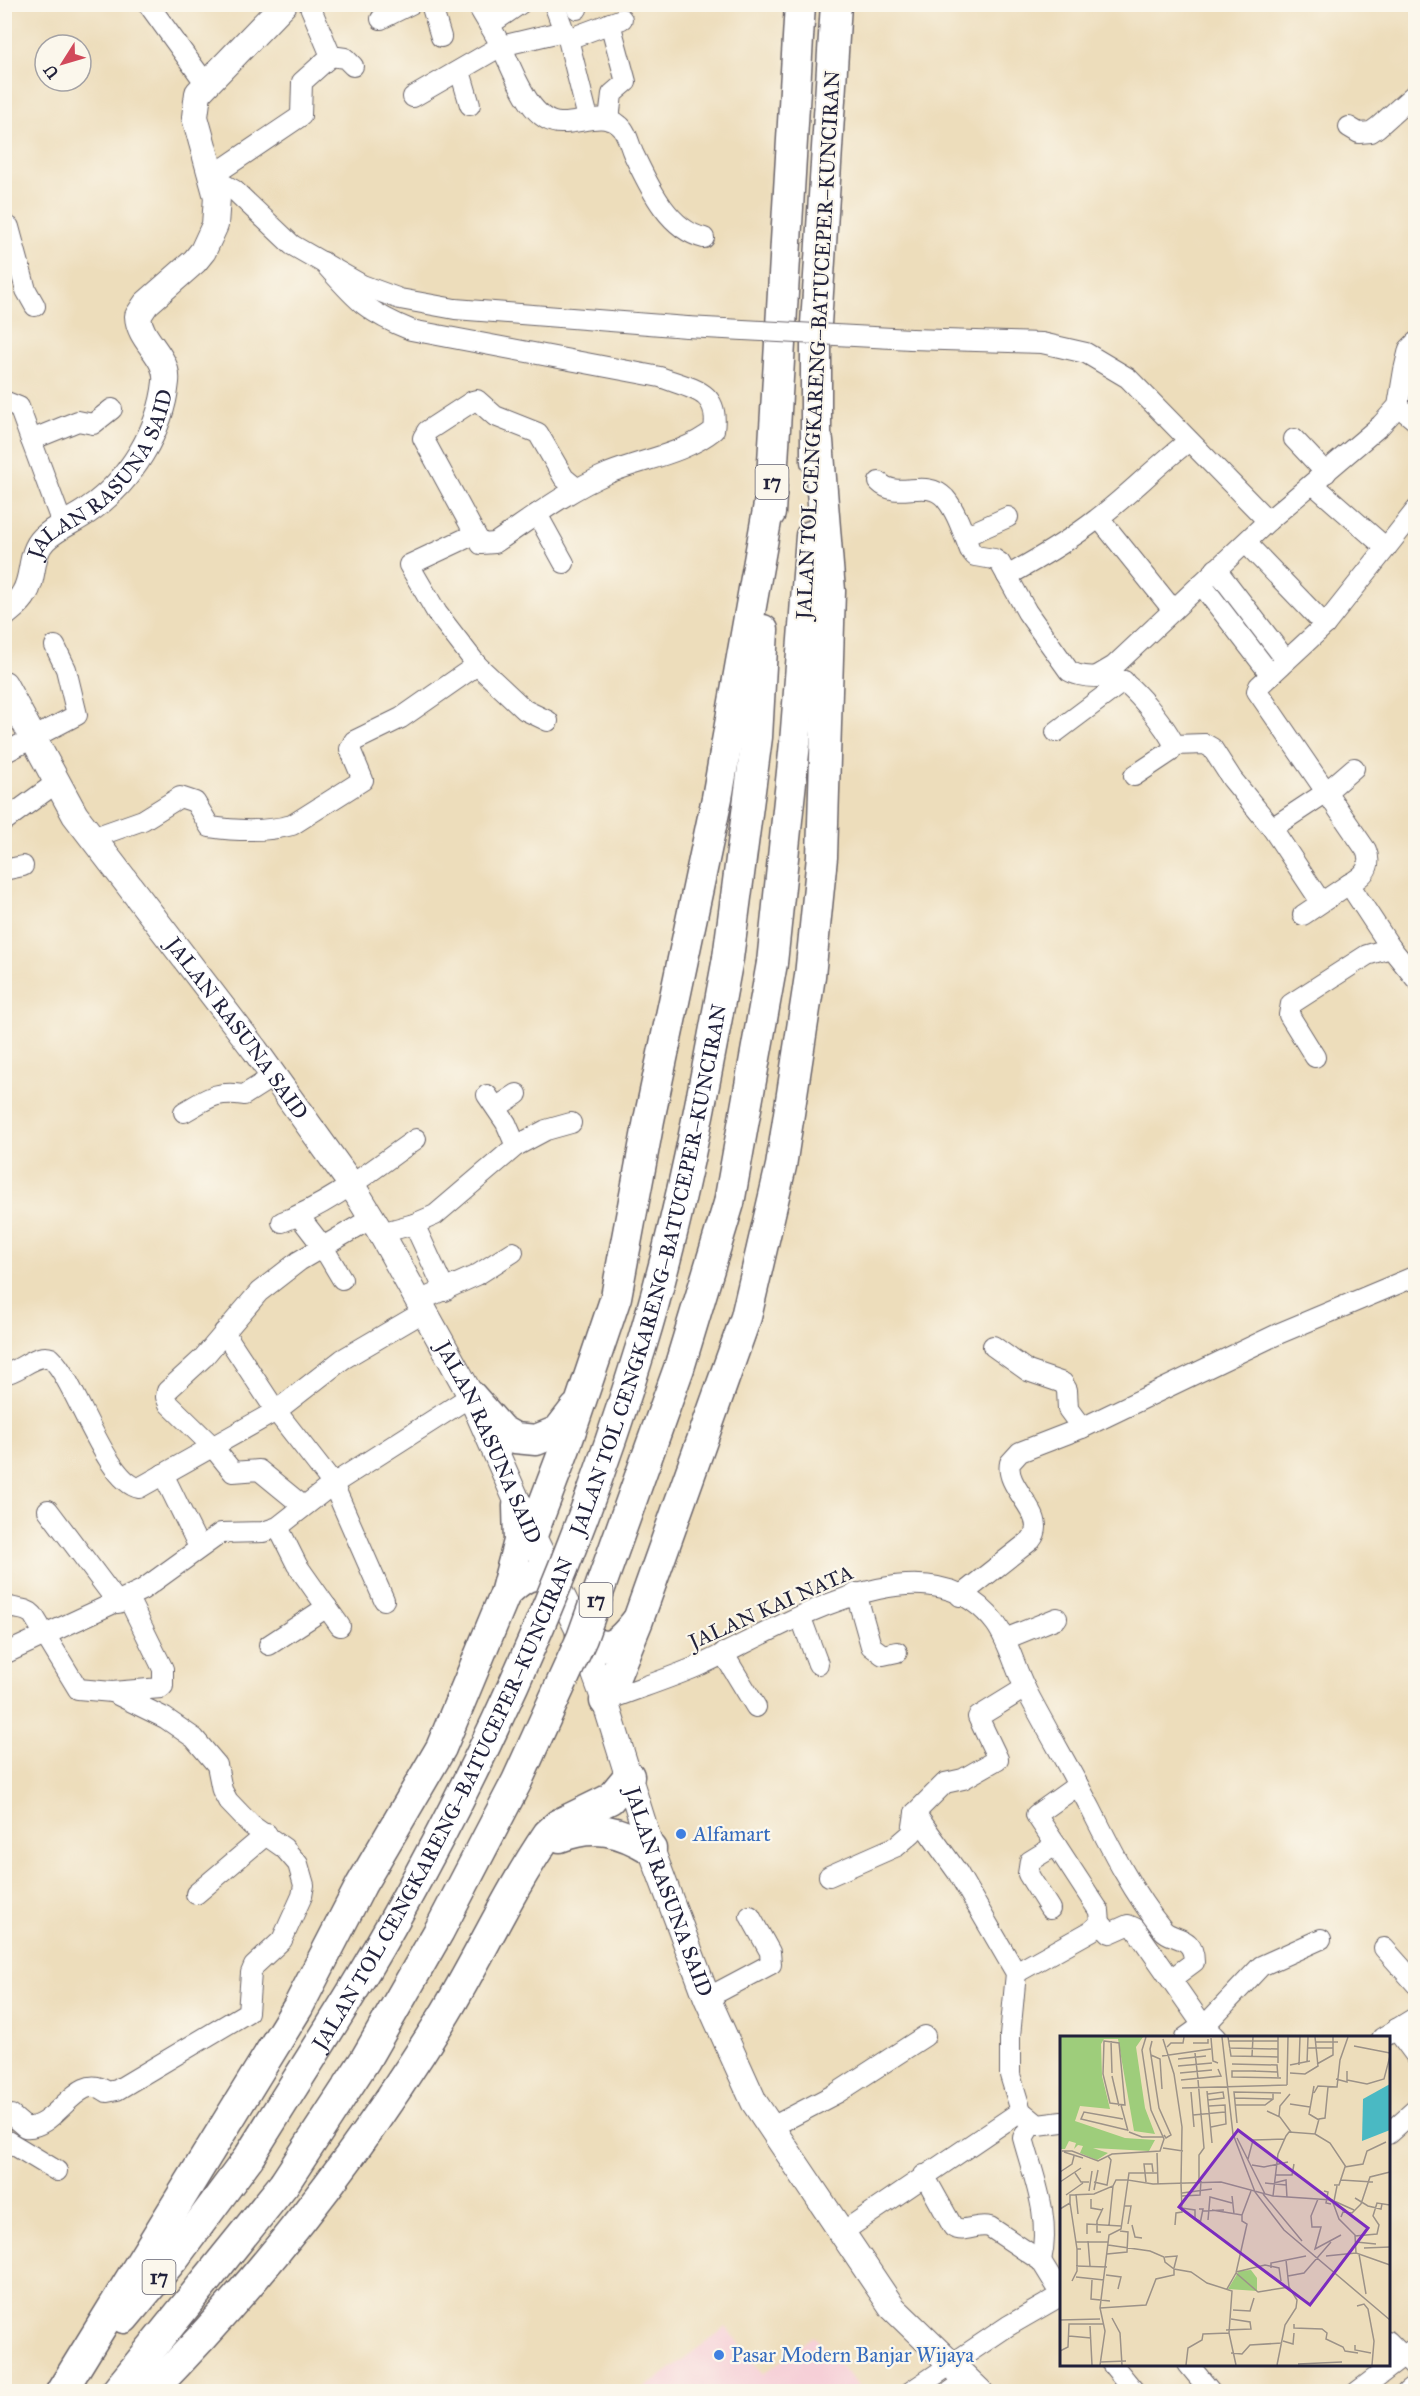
<svg xmlns="http://www.w3.org/2000/svg" width="1420" height="2396" font-family="'IM FELL Great Primer',serif">
	<style>
		.built { fill: #f6cfd7 }
		.lines { fill: none; stroke-linecap: round; stroke-linejoin: round }
		.minor-casing { stroke: #696368; stroke-width: 22 }
		.major-casing { stroke: #696368; stroke-width: 28 }
		.highway-casing { stroke: #696368; stroke-width: 33 }
		.minor { stroke: #fff; stroke-width: 20 }
		.major { stroke: #fff; stroke-width: 26 }
		.highway { stroke: #fff; stroke-width: 30 }
		.minor-bridge-casing { stroke: #696368; stroke-width: 22; stroke-linecap: butt }
		.highway-bridge-casing { stroke: #696368; stroke-width: 33; stroke-linecap: butt }
		.minor-bridge { stroke: #fff; stroke-width: 20 }
		.highway-bridge { stroke: #fff; stroke-width: 30 }
		.shop-dot { fill: #3f7fe0; stroke: #fbf7ec; stroke-width: 2 }
		.labels { text-anchor: middle; stroke-width: 4.5; stroke-linejoin: round; paint-order: stroke }
		.shield { fill: #fbf7ec; stroke: #636270; stroke-width: 1.5 }
		.shield-label { font-size: 20px; font-weight: bold; fill: #22223b }
		.street-label { font-size: 21px; fill: #22223b; stroke: #fbf7ec }
		.shop-label { font-size: 21px; fill: #366cbe; stroke: #fbf7ec; text-anchor: start }
		.inset-road { fill: none; stroke: #9c9288; stroke-width: 1.5 }
		.view { fill: #7b2cbf; fill-opacity: 0.15; stroke: #7b2cbf; stroke-width: 3 }
		.inset-edge { fill: none; stroke: #22223b; stroke-width: 3 }
	</style>
	<rect width="100%" height="100%" fill="#fbf7ec"/>
	<filter id="ink" filterUnits="userSpaceOnUse"><feTurbulence type="fractalNoise" baseFrequency=".0167" numOctaves="2"/><feDisplacementMap in="SourceGraphic" scale="12" xChannelSelector="R" yChannelSelector="G"/><feConvolveMatrix kernelMatrix="1 2 1 2 8 2 1 2 1" color-interpolation-filters="sRGB"/></filter>
	<filter id="wash" filterUnits="userSpaceOnUse"><feTurbulence type="fractalNoise" baseFrequency=".008" numOctaves="4" result="noise"/><feDisplacementMap in="SourceGraphic" scale="24" xChannelSelector="R" yChannelSelector="G"/><feGaussianBlur stdDeviation="1.35" result="paint"/><feColorMatrix in="noise" values="0 0 0 0 0 0 0 0 0 0 0 0 0 0 0 0 0 1.4 0 .05"/><feComposite in="paint" operator="in"/></filter>
	<g filter="url(#wash)">
		<rect width="100%" height="100%" fill="#edddbb"/>
		<polygon class="built" points="726,2327 763,2374 814,2336 863,2391 641,2391"/>
	</g>
	<g filter="url(#ink)">
		<g class="lines">
			<defs>
				<g id="minor">
					<polyline points="148,4 206,84"/>
					<polyline points="309,4 331,56 345,58 353,66"/>
					<polyline points="431,4 441,37"/>
					<path d="M 477,4 C 485,19 495,33 502,48 C 513,70 530,123 561,123 C 579,124 603,111 619,125 C 627,131 629,144 633,153 C 648,184 667,229 704,238"/>
					<polyline points="575,4 577,9"/>
					<polyline points="381,19 411,4"/>
					<polyline points="489,25 520,4"/>
					<polyline points="460,71 470,105"/>
					<polyline points="413,97 501,46 564,31 554,4"/>
					<polyline points="588,118 568,39 622,19"/>
					<polyline points="609,120 612,94 626,82 610,23"/>
					<polyline points="1349,127 1359,133 1371,132 1378,127 1416,93"/>
					<polyline points="212,176 301,116 302,82 331,56"/>
					<polyline points="215,185 225,185 234,190 292,245 362,285 400,299 455,309 687,327"/>
					<polyline points="9,227 26,290 35,306"/>
					<polyline points="911,339 1042,343 1086,353 1128,378 1268,521"/>
					<polyline points="4,401 19,407 31,440 78,421 93,424 112,409"/>
					<polyline points="1398,406 1416,421"/>
					<polyline points="1294,439 1326,473"/>
					<polyline points="31,440 63,526"/>
					<path d="M 879,482 C 898,501 925,477 945,498 C 957,512 963,533 970,550 L 975,556 L 994,559 L 1000,563 L 1027,612 L 1069,671 C 1083,679 1100,676 1115,678 C 1130,680 1169,731 1174,745"/>
					<polyline points="1313,484 1386,548 1416,510"/>
					<polyline points="537,514 564,563"/>
					<polyline points="1099,518 1173,610"/>
					<polyline points="475,534 423,438 427,431 473,401 477,400 495,416 538,433 564,478 576,488"/>
					<polyline points="965,536 1008,517"/>
					<polyline points="1246,543 1325,625"/>
					<path d="M 1386,548 L 1325,625 L 1259,686 L 1257,691 L 1366,850 C 1373,867 1364,876 1349,884 L 1391,948 L 1416,979"/>
					<polyline points="1216,569 1286,660"/>
					<path d="M 1007,576 C 1038,559 1069,541 1097,519 C 1129,495 1157,465 1189,441"/>
					<polyline points="1201,584 1271,675"/>
					<polyline points="477,665 525,710 548,721"/>
					<polyline points="1097,676 1114,666 1268,521 1381,425 1398,406 1404,370 1409,349 1416,342"/>
					<polyline points="1056,732 1124,681"/>
					<polyline points="1174,745 1205,744 1212,748 1232,779 1272,828 1325,793 1354,768"/>
					<polyline points="4,753 77,715 66,669 55,646"/>
					<polyline points="1134,776 1170,752 1174,745"/>
					<polyline points="4,821 56,783"/>
					<polyline points="1272,828 1321,902"/>
					<path d="M 92,838 L 143,820 L 180,797 L 195,802 L 210,827 C 237,831 266,832 292,825 L 363,780 L 350,749 L 354,741 L 401,718 L 477,665 L 437,613 L 409,565 L 475,534 L 481,544 L 495,543 C 532,518 567,491 609,473 C 644,459 684,454 714,430 C 720,390 692,389 660,377 L 411,330 C 365,312 355,298 323,262"/>
					<polyline points="4,870 23,866"/>
					<polyline points="1303,915 1349,884"/>
					<polyline points="1315,1057 1289,1015 1291,1004 1367,955 1391,948"/>
					<polyline points="487,1095 506,1123 516,1146"/>
					<polyline points="497,1107 517,1094"/>
					<path d="M 184,1112 C 207,1099 216,1090 244,1095 L 274,1076"/>
					<polyline points="299,1216 323,1247 342,1279"/>
					<path d="M 282,1222 C 331,1204 374,1168 416,1139"/>
					<polyline points="414,1224 445,1291"/>
					<polyline points="381,1233 414,1224 435,1215 516,1146 546,1130 571,1123"/>
					<polyline points="419,1301 477,1275 513,1252"/>
					<polyline points="224,1332 276,1411 333,1484 384,1600"/>
					<polyline points="993,1346 1028,1371 1063,1383 1067,1390 1068,1409 1082,1428"/>
					<path d="M 4,1374 C 20,1372 36,1352 51,1358 C 76,1381 105,1481 139,1488 L 276,1411 L 343,1359 L 425,1311"/>
					<polyline points="163,1474 199,1547"/>
					<polyline points="303,1506 259,1470 233,1472 212,1446 169,1404 166,1397 167,1391 203,1358 259,1292 299,1261 372,1218"/>
					<polyline points="48,1510 118,1603"/>
					<polyline points="278,1527 297,1565 340,1626"/>
					<polyline points="856,1593 871,1646 883,1655 897,1652"/>
					<path d="M 960,1596 L 1031,1540 C 1051,1516 1004,1489 1010,1463 L 1020,1452 L 1082,1428 L 1280,1333 L 1416,1276"/>
					<path d="M 4,1604 C 13,1611 24,1606 33,1615 L 78,1689 L 112,1692 L 161,1688 L 163,1686 L 163,1669 L 128,1598"/>
					<polyline points="801,1618 818,1664"/>
					<polyline points="1005,1639 1057,1618"/>
					<polyline points="269,1645 327,1607"/>
					<polyline points="723,1653 756,1707"/>
					<polyline points="4,1654 142,1590 221,1533 263,1532 278,1527 333,1484 471,1396"/>
					<path d="M 605,1701 C 636,1689 668,1679 698,1666 C 776,1632 925,1529 996,1624 C 1010,1644 1015,1669 1026,1690 C 1047,1730 1070,1769 1091,1809 C 1112,1851 1133,1893 1163,1930 C 1172,1941 1194,1934 1194,1962 L 1171,1979"/>
					<polyline points="915,1813 958,1873 1016,1973 1010,2036 1010,2075 1021,2111 1038,2125 1062,2122"/>
					<polyline points="829,1876 897,1846 912,1833 915,1813 945,1783 963,1779 998,1759 978,1717 1025,1688"/>
					<polyline points="196,1894 267,1834"/>
					<polyline points="1050,1909 1028,1874 1030,1861 1056,1845 1036,1815 1078,1785"/>
					<polyline points="1100,1923 1110,1933 1128,1925 1135,1928 1202,2024 1216,2038"/>
					<polyline points="1384,1948 1416,1984"/>
					<polyline points="1016,1973 1091,1931 1100,1923 1099,1911 1056,1845"/>
					<polyline points="707,1998 771,1964 770,1952 750,1916"/>
					<polyline points="1396,2029 1416,2056"/>
					<polyline points="1185,2038 1210,2020 1261,1966 1321,1939"/>
					<polyline points="1382,2038 1416,2017"/>
					<path d="M 4,2116 L 11,2115 L 25,2127 C 56,2131 78,2068 107,2092 L 117,2090 L 248,2012 L 251,1973 L 254,1966 L 282,1940 L 302,1896 L 304,1885 L 298,1864 L 284,1848 L 251,1825 L 228,1801 L 222,1790 L 217,1765 L 194,1738 L 165,1718 L 112,1692"/>
					<path d="M 1032,2123 L 1023,2138 C 1034,2179 1051,2217 1041,2261"/>
					<polyline points="770,2128 837,2093 925,2036"/>
					<polyline points="1388,2134 1416,2109"/>
					<polyline points="4,2139 57,2171"/>
					<path d="M 924,2175 L 953,2227 C 965,2234 976,2223 990,2227 L 1041,2261 L 1062,2295"/>
					<polyline points="841,2233 1021,2111"/>
					<polyline points="1388,2341 1416,2369"/>
					<polyline points="1112,2364 1135,2392"/>
					<polyline points="1188,2364 1211,2392"/>
					<polyline points="910,2392 1008,2326 1062,2295"/>
					<polyline points="950,2392 967,2380"/>
					<polyline points="1357,2392 1416,2347"/>
					<polyline points="1407,2392 1416,2385"/>
				</g>
				<g id="major">
					<path id="s1" d="M 4,614 C 11,608 20,602 24,594 C 35,577 29,554 44,539 C 57,526 76,520 90,509 C 130,481 161,431 166,382 C 169,356 139,341 138,316 L 146,304 L 195,261 L 203,251 L 215,225 L 217,197 L 195,117 L 198,93 L 284,4"/>
					<path id="s2" d="M 4,684 L 75,815 L 255,1050 L 351,1184 L 381,1233 L 471,1396 L 532,1535 L 581,1635 L 605,1701 L 651,1849 L 707,1998 L 754,2102 L 892,2307 L 980,2392"/>
				</g>
				<g id="highway">
					<polyline points="816,461 816,324 836,4"/>
					<polyline points="770,513 800,4"/>
					<polyline points="728,958 757,737 763,630"/>
					<polyline points="772,963 795,743 811,536"/>
					<polyline points="471,1396 501,1430 515,1438 536,1440 558,1431 575,1409"/>
					<polyline points="532,1535 565,1448 616,1297 649,1120 717,798 771,493"/>
					<path d="M 505,1594 C 520,1579 533,1568 553,1580"/>
					<path d="M 581,1635 C 607,1655 618,1645 636,1622"/>
					<polyline points="605,1701 638,1620 746,1317 781,1166 810,976 822,857 830,591 818,441"/>
					<path d="M 560,1837 C 594,1823 621,1831 651,1849"/>
					<polyline points="124,2318 174,2258 249,2157"/>
					<polyline points="61,2392 298,2007 361,1885 441,1748 505,1594 519,1541 518,1506"/>
					<polyline points="116,2392 284,2184"/>
					<path d="M 150,2392 C 263,2277 362,2149 446,2012 C 481,1954 509,1891 548,1834 L 559,1824 L 610,1799 L 629,1776"/>
				</g>
			</defs>
			<use href="#minor" class="minor-casing"/>
			<use href="#major" class="major-casing"/>
			<use href="#highway" class="highway-casing"/>
			<use href="#minor" class="minor"/>
			<use href="#major" class="major"/>
			<use href="#highway" class="highway"/>
			<defs>
				<polyline id="minor-bridge" points="687,327 911,339"/>
				<g id="highway-bridge">
					<path id="s3" d="M 249,2157 C 300,2074 355,1992 402,1906 C 500,1730 582,1540 641,1347 C 680,1220 704,1088 728,958"/>
					<polyline points="284,2184 365,2060 439,1931 517,1781 582,1638 679,1368 729,1203 772,963"/>
				</g>
			</defs>
			<use href="#minor-bridge" class="minor-bridge-casing"/>
			<use href="#highway-bridge" class="highway-bridge-casing"/>
			<use href="#minor-bridge" class="minor-bridge"/>
			<use href="#highway-bridge" class="highway-bridge"/>
		</g>
	</g>
	<g class="shop-dot">
		<circle cx="681" cy="1834" r="6"/>
		<circle cx="719" cy="2355" r="6"/>
	</g>
	<g class="labels">
		<g class="shield">
			<rect x="755.5" y="465" width="33" height="34" rx="4.5"/>
			<rect x="579.5" y="1583" width="33" height="34" rx="4.5"/>
			<rect x="142.5" y="2260" width="33" height="34" rx="4.5"/>
		</g>
		<g class="shield-label">
			<text x="772" y="489">17</text>
			<text x="596" y="1607">17</text>
			<text x="159" y="2284">17</text>
		</g>
		<g class="street-label">
			<text transform="translate(818 345) rotate(-87)" y="7">JALAN TOL CENGKARENG–BATUCEPER–KUNCIRAN</text>
			<text dy="7" stroke="none"><textPath href="#s1" startOffset="177">JALAN RASUNA SAID</textPath></text>
			<text dy="7" stroke="none"><textPath href="#s2" startOffset="417">JALAN RASUNA SAID</textPath></text>
			<text dy="7" stroke="none"><textPath href="#s3" startOffset="980">JALAN TOL CENGKARENG–BATUCEPER–KUNCIRAN</textPath></text>
			<text dy="7" stroke="none"><textPath href="#s2" startOffset="903">JALAN RASUNA SAID</textPath></text>
			<text transform="translate(771 1607) rotate(-24)" y="7">JALAN KAI NATA</text>
			<text dy="7" stroke="none"><textPath href="#s3" startOffset="404">JALAN TOL CENGKARENG–BATUCEPER–KUNCIRAN</textPath></text>
			<text dy="7" stroke="none"><textPath href="#s2" startOffset="1388">JALAN RASUNA SAID</textPath></text>
		</g>
		<g class="shop-label">
			<text x="693" y="1841">Alfamart</text>
			<text x="731" y="2362">Pasar Modern Banjar Wijaya</text>
		</g>
	</g>
	<g transform="translate(1060 2036)">
		<rect width="330" height="330" fill="#edddbb"/>
		<path d="M 0,1 L 83,1 L 76,11 L 85,72 L 95,98 L 74,95 L 58,3 L 44,3 L 41,8 L 42,40 L 50,73 L 20,70 L 15,85 L 65,102 L 95,104 L 89,115 L 33,112 L 48,117 L 37,124 L 20,117 L 23,110 L 18,109 L 14,113 L 16,107 L 9,105 L 5,113 L 0,113 ZM 191,234 L 197,242 L 197,255 L 168,253 L 179,235 Z" fill="#9ecd7b"/>
		<path d="M 330,48 L 330,94 L 302,105 L 303,63 Z" fill="#4ab9c3"/>
		<path class="inset-road" d="M 162,1 L 173,98 L 195,156 L 224,194 L 330,284M 168,1 L 171,20 L 218,21M 151,2 L 153,25 L 158,27M 103,3 L 114,38 L 122,91 L 121,147M 44,5 L 59,7 L 65,69 L 50,67 L 43,38 ZM 51,5 L 52,37M 92,5 L 90,13 L 99,72 L 111,99 L 106,102 L 104,99M 169,5 L 218,5M 255,6 L 278,6M 133,7 L 148,7 L 148,3M 294,10 L 330,17M 107,11 L 111,7 L 123,7 L 124,1M 169,12 L 218,13M 247,12 L 273,12M 135,17 L 138,43M 91,19 L 100,23 L 102,53M 102,20 L 151,13M 192,20 L 193,1M 118,23 L 146,20M 218,27 L 218,1M 247,27 L 248,1M 172,28 L 217,29 L 218,41M 257,28 L 273,19 L 273,1M 230,29 L 250,25M 239,29 L 240,1M 118,30 L 152,27M 192,35 L 172,35 L 172,41 L 221,42M 196,35 L 192,35 L 218,36M 120,37 L 152,34M 230,37 L 245,38 L 258,30 L 255,1M 52,40 L 59,70M 276,43 L 287,46 L 287,35M 121,44 L 161,40 L 158,33M 138,44 L 144,112 L 139,119 L 139,147M 287,44 L 307,48 L 324,43 L 330,20M 227,49 L 228,1M 254,50 L 249,78 L 259,84M 122,52 L 227,49M 147,55 L 152,107M 131,56 L 134,91M 254,57 L 258,50 L 277,51 L 280,24 L 288,1M 148,58 L 163,56 L 164,62 L 148,64M 174,62 L 212,63M 230,68 L 250,71M 61,69 L 68,95M 175,69 L 205,69 L 213,63 L 213,57M 149,70 L 165,69 L 166,88 L 151,91M 207,75 L 220,81 L 231,96M 133,79 L 165,76M 219,80 L 220,70 L 230,58M 63,83 L 24,76 L 21,83 L 67,94M 177,87 L 174,56 L 221,57M 69,96 L 82,101 L 103,101M 255,98 L 270,107 L 286,131M 177,102 L 205,158M 103,112 L 123,115M 2,115 L 12,115 L 38,125 L 52,118 L 100,115 L 104,103 L 91,74 L 82,14 L 86,1M 4,116 L 23,122M 97,117 L 98,148M 188,123 L 193,104 L 225,103M 192,129 L 204,131 L 228,126M 0,136 L 12,128 L 14,120M 15,137 L 21,146 L 29,146M 216,139 L 232,139 L 234,128M 281,144 L 313,146M 0,146 L 21,132M 34,146 L 47,149 L 51,124 L 48,120M 86,146 L 84,128 L 92,128 L 93,136M 205,147 L 226,149M 214,147 L 226,144 L 227,162M 274,149 L 279,149 L 285,131 L 303,128 L 307,115 L 326,106M 277,150 L 274,165 L 294,174M 34,154 L 38,134M 29,155 L 32,135M 264,155 L 268,156 L 266,167 L 271,168M 122,157 L 152,153M 16,158 L 18,178M 203,158 L 242,205M 6,159 L 23,147M 122,160 L 140,159 L 141,145M 172,160 L 174,178M 213,160 L 218,118 L 226,100 L 229,96 L 255,98 L 259,83 L 265,82 L 268,51M 295,162 L 308,170 L 321,173 L 322,168M 31,163 L 31,172 L 42,174M 258,163 L 251,180 L 252,191 L 261,191 L 255,213 L 281,199M 10,167 L 17,213M 301,168 L 310,141 L 330,136M 65,170 L 71,170 L 68,188M 121,172 L 135,174 L 135,183 L 140,185M 0,173 L 10,167 L 10,159 L 34,158 L 53,150 L 56,144 L 68,144 L 69,137 L 97,137M 139,173 L 143,173 L 140,188M 152,174 L 182,179M 143,175 L 164,174M 182,179 L 191,155M 281,181 L 283,176 L 292,177 L 301,168M 148,184 L 150,161 L 172,167M 49,189 L 53,150M 72,189 L 75,201 L 82,202M 115,189 L 116,177 L 122,176 L 121,147M 41,196 L 37,196 L 37,185 L 43,172M 27,198 L 27,188 L 61,190M 295,200 L 317,198 L 319,189 L 313,180 L 317,167 L 330,169M 28,205 L 30,230M 16,206 L 48,206M 296,206 L 316,208M 48,209 L 90,215 L 104,221 L 105,226 L 114,233 L 131,236 L 147,247 L 172,255 L 169,297 L 176,329M 304,212 L 330,211M 47,218 L 67,216 L 68,196 L 60,195M 299,218 L 306,258M 266,220 L 296,217M 105,221 L 117,220 L 114,232M 16,230 L 47,231M 211,232 L 211,227 L 246,220M 176,236 L 205,229 L 219,232 L 221,245M 176,237 L 198,256M 46,239 L 61,241 L 58,253M 228,240 L 244,237 L 271,206M 16,241 L 44,244M 32,244 L 31,263 L 50,265M 12,245 L 17,235 L 17,213 L 21,213M 167,253 L 176,237 L 187,188 L 182,185 L 182,179M 198,256 L 229,251M 297,270 L 304,268 L 308,273 L 314,305 L 312,329M 40,272 L 86,269 L 96,243 L 114,239 L 114,233M 173,274 L 190,275 L 194,262M 52,282 L 60,297 L 62,329M 0,284 L 40,283M 234,288 L 234,292 L 262,293 L 267,297 L 266,303 L 283,311 L 285,315 L 298,317M 30,290 L 32,329M 166,294 L 191,293 L 190,286 L 171,283M 9,300 L 31,302M 223,305 L 233,308 L 234,297M 295,309 L 295,314 L 311,317M 0,315 L 8,311 L 9,288 L 43,288M 171,317 L 182,318 L 190,309 L 222,307M 40,326 L 66,325M 238,328 L 282,326M 40,329 L 45,295 L 40,272 L 49,199 L 61,193 L 68,144 L 93,148 L 161,146 L 213,160 L 272,164 L 279,183 L 295,199 L 296,217 L 330,229M 126,329 L 128,312 L 142,304 L 143,298 L 169,297M 217,329 L 225,289 L 236,272 L 237,264 L 229,251 L 226,224"/>
		<path class="view" d="M 178,94 L 308,192 L 250,269 L 119,171 Z"/>
		<rect width="330" height="330" class="inset-edge"/>
	</g>
	<rect width="1420" height="2396" fill="none" stroke="#fbf7ec" stroke-width="24"/>
	<g transform="translate(63 63) rotate(233)"><circle r="28" fill="#fbf7ec" stroke="#a4a2a5" stroke-width="1.5"/>
	<path d="M0-4.5L10 22L0 15L-10 22Z" fill="#d1495b"/>
	<text y="-9" font-size="16" font-weight="bold" text-anchor="middle" fill="#22223b">U</text>
	</g>
</svg>
